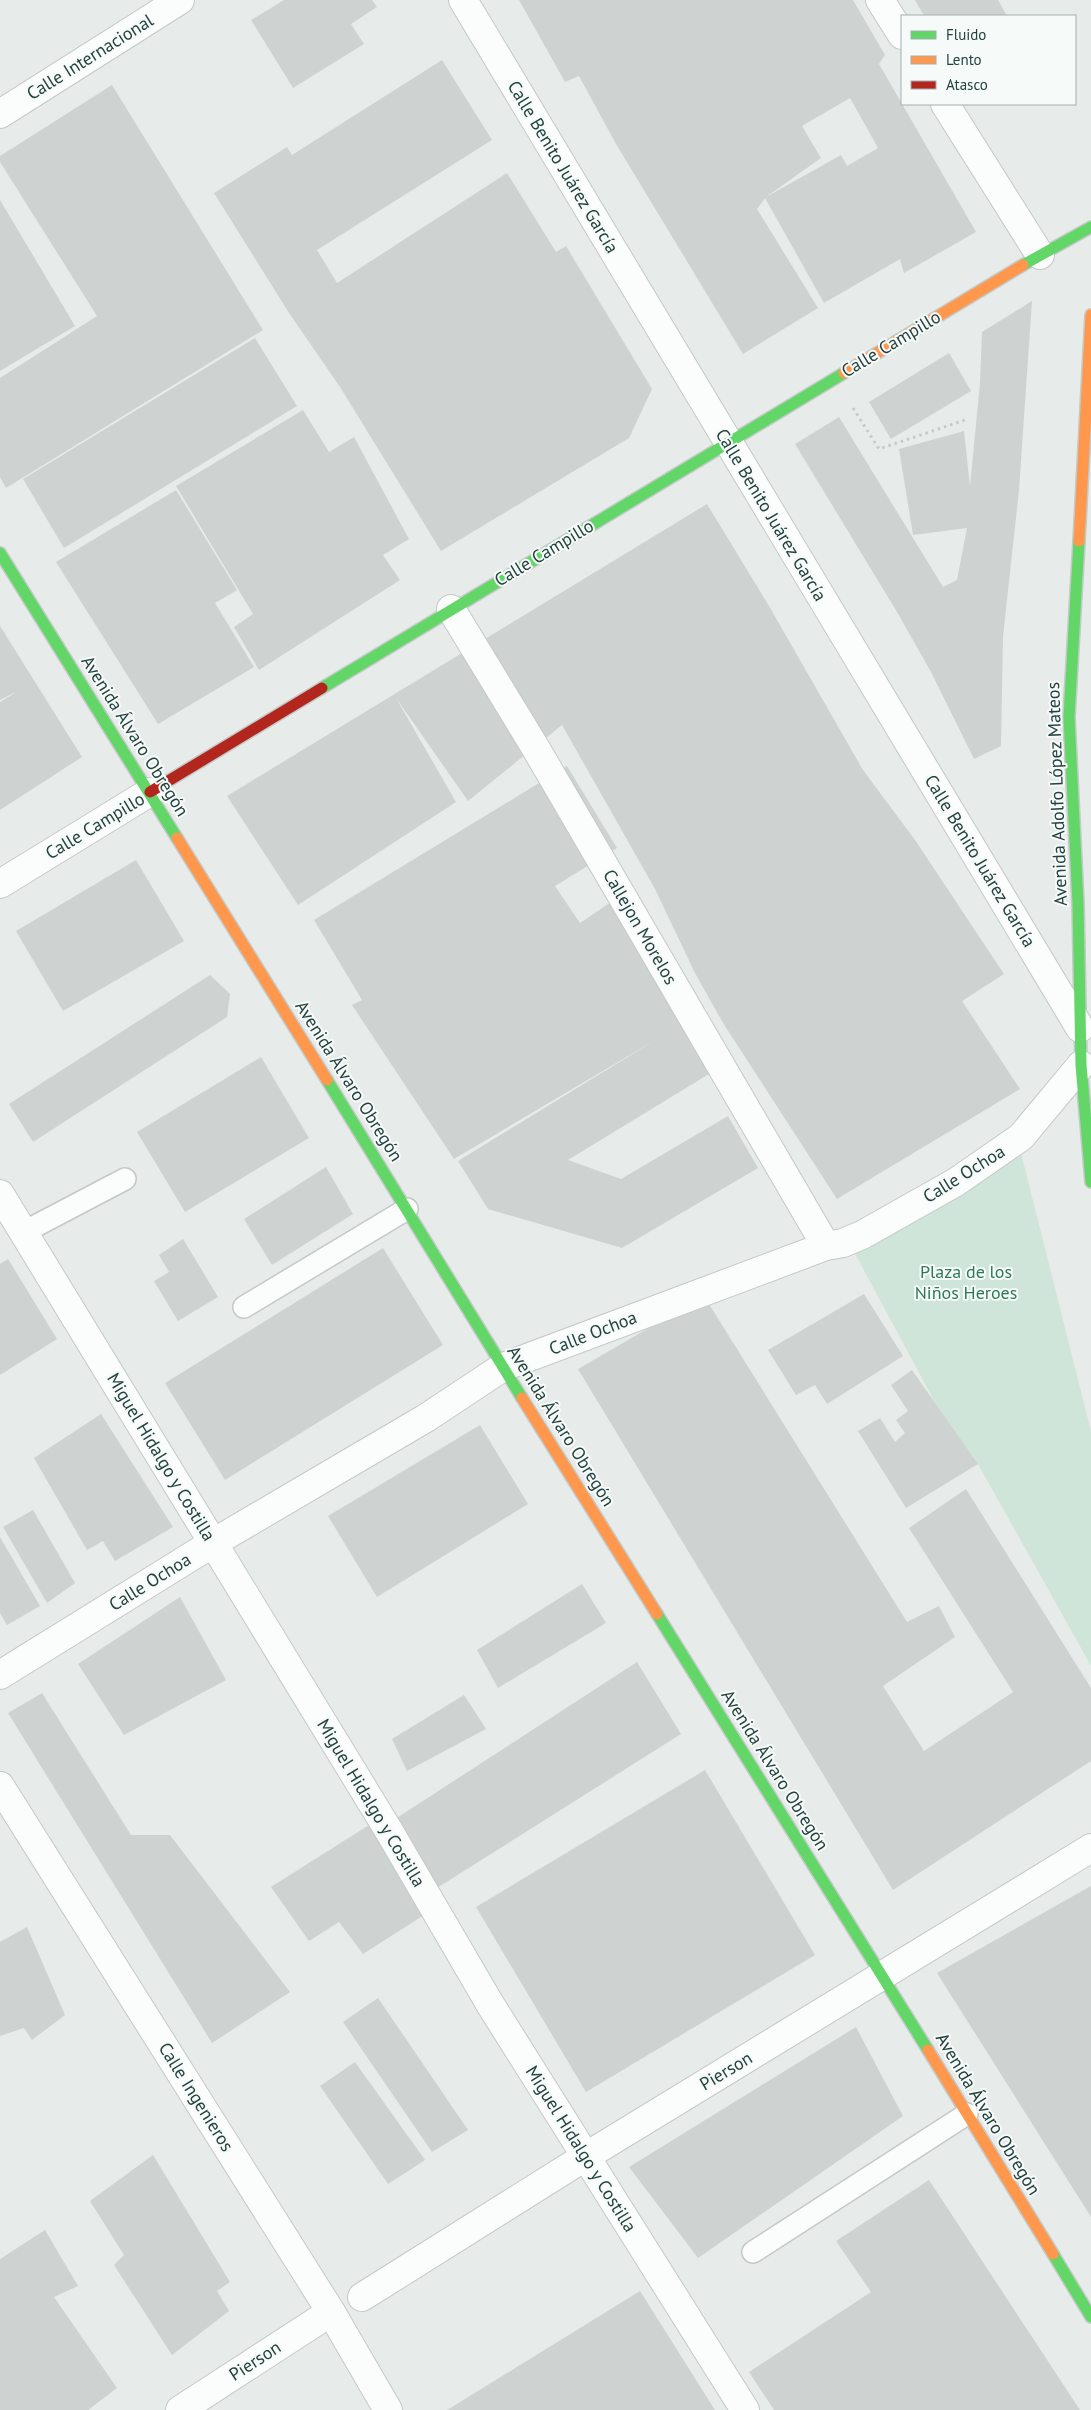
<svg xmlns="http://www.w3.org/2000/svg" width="1091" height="2410" font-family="'PT Sans',sans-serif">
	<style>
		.green { fill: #d0e5d9 }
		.building { fill: #ced3d2; fill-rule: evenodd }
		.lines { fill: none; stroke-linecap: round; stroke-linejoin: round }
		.lane-casing { stroke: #c4c9c7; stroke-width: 24 }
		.street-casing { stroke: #c4c9c7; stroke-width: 30 }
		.fast-casing { stroke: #c3cac8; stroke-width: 14 }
		.slow-casing { stroke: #c3cac8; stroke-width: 14 }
		.jam-casing { stroke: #c3cac8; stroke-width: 14 }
		.path { stroke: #c2ccca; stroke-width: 3; stroke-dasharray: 2.5 4; stroke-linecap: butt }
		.lane { stroke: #fbfcfc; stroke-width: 21 }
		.street { stroke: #fbfcfc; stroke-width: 28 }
		.fast { stroke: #63d668; stroke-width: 11 }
		.slow { stroke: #ff974d; stroke-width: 11 }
		.jam { stroke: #b3261e; stroke-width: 11 }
		.labels { text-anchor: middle; stroke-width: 4; stroke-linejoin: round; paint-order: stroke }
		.street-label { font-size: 18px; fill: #23413d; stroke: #f6faf9 }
		.park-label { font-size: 18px; fill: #2c7a54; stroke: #f6faf9 }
	</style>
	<rect width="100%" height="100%" fill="#e7ecea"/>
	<polygon class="green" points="1020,1149 1091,1431 1091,1666 978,1464 939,1410 853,1250"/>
	<g class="building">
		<polygon points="284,0 372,0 377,7 351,24 364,44 293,88 251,20"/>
		<path d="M 519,0 L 853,0 L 885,55 L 879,64 L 976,232 L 904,273 L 900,259 L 824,303 L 765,198 L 757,209 L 818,308 L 743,354 L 616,144 L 579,76 L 565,82 ZM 850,98 L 878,148 L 847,166 L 841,155 L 766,197 L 821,158 L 802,126 Z"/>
		<polygon points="915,0 998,0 1007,16 924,16"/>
		<polygon points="442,60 492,140 317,250 337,283 507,173 556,252 566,246 652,389 629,438 441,551 340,387 289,313 214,193 287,147 292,155"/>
		<polygon points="112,85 263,330 6,488 0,477 0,378 97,316 0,162 0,156"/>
		<polygon points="0,200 75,326 0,371"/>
		<polygon points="1032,301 1019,490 1003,637 1001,746 974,759 931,672 897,612 795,444 839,417 943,587 957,580 967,528 913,535 899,449 964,431 970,486 980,383 982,332"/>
		<polygon points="255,338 297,406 64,548 23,479"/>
		<polygon points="949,353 971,391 891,439 869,402"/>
		<polygon points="303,410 329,452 354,437 409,539 383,555 400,580 259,670 234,627 253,614 176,486"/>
		<polygon points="176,490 237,590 215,603 254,667 158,724 56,562"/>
		<polygon points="707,504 769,606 863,770 915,840 1004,974 962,1001 1020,1089 837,1199 723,1023 695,973 655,889 562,725 468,801 396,698 456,802 298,905 227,796"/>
		<polygon points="0,626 82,757 0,810 0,702 18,691 0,700"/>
		<polygon points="567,766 617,848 555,886 580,923 617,898 727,1063 568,1160 621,1179 728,1116 758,1168 622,1248 488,1209 458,1161 657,1039 454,1159 352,1005 362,1000 314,920"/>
		<polygon points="136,860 184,941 63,1011 16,931"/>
		<polygon points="210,975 230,994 227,1017 33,1142 9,1104"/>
		<polygon points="261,1057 309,1138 185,1212 137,1132"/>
		<polygon points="326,1167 353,1214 272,1265 244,1219"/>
		<polygon points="183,1239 218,1297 178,1321 154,1281 169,1272 159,1255"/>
		<polygon points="383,1248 443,1345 225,1480 165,1383"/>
		<polygon points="8,1259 57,1339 0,1375 0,1264"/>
		<polygon points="864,1294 903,1356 827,1404 815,1385 796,1395 768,1350"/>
		<polygon points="704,1296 907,1622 939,1606 955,1637 883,1686 924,1751 1013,1692 909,1528 966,1489 1091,1688 1091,1761 893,1890 578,1369"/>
		<polygon points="912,1370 978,1464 906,1508 858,1431 880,1418 895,1442 905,1433 896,1420 908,1411 891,1385"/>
		<polygon points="101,1414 173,1527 115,1561 103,1541 87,1550 34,1458"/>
		<polygon points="480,1425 528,1504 377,1597 328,1516"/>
		<polygon points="33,1510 75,1583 47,1603 3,1527"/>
		<polygon points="0,1537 40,1606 7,1625 0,1613"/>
		<polygon points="582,1584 606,1623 498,1688 477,1650"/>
		<polygon points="180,1597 226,1680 124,1735 78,1664"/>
		<polygon points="637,1662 681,1734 437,1888 392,1821"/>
		<polygon points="42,1693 131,1835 170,1835 290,1992 212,2043 8,1713"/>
		<polygon points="464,1695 486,1729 407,1771 392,1739"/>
		<polygon points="705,1770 815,1955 586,2092 476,1907"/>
		<polygon points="369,1825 424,1915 363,1954 339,1922 309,1941 271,1887"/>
		<polygon points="1091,1886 1091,2217 937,1973"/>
		<polygon points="27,1927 65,2015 32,2040 24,2028 0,2036 0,1942"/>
		<polygon points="378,1998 468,2130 432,2152 343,2022"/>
		<polygon points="856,2027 903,2116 698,2258 629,2167"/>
		<polygon points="355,2062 425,2160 388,2184 320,2086"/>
		<polygon points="153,2155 230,2282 217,2291 229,2311 172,2355 114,2265 124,2255 90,2201"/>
		<polygon points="929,2180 1080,2410 774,2410 749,2372 871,2292 836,2241"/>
		<polygon points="45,2230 78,2286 54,2297 117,2388 88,2410 0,2410 0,2259"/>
		<polygon points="640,2291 715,2410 447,2410"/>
	</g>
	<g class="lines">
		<defs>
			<g id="lane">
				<polyline points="24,1232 125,1179"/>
				<polyline points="244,1307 407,1209"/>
				<polyline points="753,2252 967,2114"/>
			</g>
			<g id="street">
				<polyline points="463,0 1080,1028"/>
				<polyline points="880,0 902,35"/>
				<polyline points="945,104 1040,255"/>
				<polyline points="0,114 180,0"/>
				<polyline points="451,609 535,747 826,1246"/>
				<polyline points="0,884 150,792"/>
				<polyline points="0,1194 389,1831 490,2004 745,2410"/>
				<polyline points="0,1675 213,1543 426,1418 503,1367 826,1246 843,1243 862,1235 956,1182 1021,1137 1081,1065"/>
				<polyline points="0,1786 331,2312 388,2410"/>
				<polyline points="362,2297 585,2157 1091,1848"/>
				<polyline points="180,2410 331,2312"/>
			</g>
			<g id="fast">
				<polyline points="1023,265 1091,227"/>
				<polyline points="1079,541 1069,717 1078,903 1081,1065 1091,1182"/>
				<polyline points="0,553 177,838"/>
				<polyline points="322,688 844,373"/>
				<polyline points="327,1080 522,1398"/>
				<polyline points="657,1614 928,2050"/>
				<polyline points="1053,2254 1091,2317"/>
			</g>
			<g id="slow">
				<polyline points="844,373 1023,265"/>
				<polyline points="1079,541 1091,315"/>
				<polyline points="177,838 327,1080"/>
				<polyline points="522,1398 657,1614"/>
				<polyline points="928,2050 1053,2254"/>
			</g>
			<polyline id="jam" points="150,792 322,688"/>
		</defs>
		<use href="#lane" class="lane-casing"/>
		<use href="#street" class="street-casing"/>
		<use href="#fast" class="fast-casing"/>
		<use href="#slow" class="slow-casing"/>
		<use href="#jam" class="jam-casing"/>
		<polyline class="path" points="853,408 879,449 965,420"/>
		<use href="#lane" class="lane"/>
		<use href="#street" class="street"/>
		<use href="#fast" class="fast"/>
		<use href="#slow" class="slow"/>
		<use href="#jam" class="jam"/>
	</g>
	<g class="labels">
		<g class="street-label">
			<text transform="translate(90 57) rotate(-32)" y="6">Calle Internacional</text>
			<text transform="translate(563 167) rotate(59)" y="6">Calle Benito Juárez García</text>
			<text transform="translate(891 344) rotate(-31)" y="6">Calle Campillo</text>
			<text transform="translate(771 515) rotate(59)" y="6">Calle Benito Juárez García</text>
			<text transform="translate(544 553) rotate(-31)" y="6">Calle Campillo</text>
			<text transform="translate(135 736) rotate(58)" y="6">Avenida Álvaro Obregón</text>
			<text transform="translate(1057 794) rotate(-92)" y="6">Avenida Adolfo López Mateos</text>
			<text transform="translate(95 826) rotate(-31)" y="6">Calle Campillo</text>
			<text transform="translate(980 861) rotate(59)" y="6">Calle Benito Juárez García</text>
			<text transform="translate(640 927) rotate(60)" y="6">Callejon Morelos</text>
			<text transform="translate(349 1081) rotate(58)" y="6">Avenida Álvaro Obregón</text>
			<text transform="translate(964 1174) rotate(-32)" y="6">Calle Ochoa</text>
			<text transform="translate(593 1333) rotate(-21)" y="6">Calle Ochoa</text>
			<text transform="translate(561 1426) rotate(58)" y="6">Avenida Álvaro Obregón</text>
			<text transform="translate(161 1457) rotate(59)" y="6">Miguel Hidalgo y Costilla</text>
			<text transform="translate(150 1582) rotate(-32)" y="6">Calle Ochoa</text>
			<text transform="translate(775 1770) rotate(58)" y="6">Avenida Álvaro Obregón</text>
			<text transform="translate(371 1803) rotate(59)" y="6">Miguel Hidalgo y Costilla</text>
			<text transform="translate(726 2071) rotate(-31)" y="6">Pierson</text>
			<text transform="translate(196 2097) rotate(58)" y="6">Calle Ingenieros</text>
			<text transform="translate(988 2114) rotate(59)" y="6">Avenida Álvaro Obregón</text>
			<text transform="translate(581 2149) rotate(58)" y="6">Miguel Hidalgo y Costilla</text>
			<text transform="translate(255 2361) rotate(-33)" y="6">Pierson</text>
		</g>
		<g class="park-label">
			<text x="966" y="1278">Plaza de los<tspan x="966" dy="21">Niños Heroes</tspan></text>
		</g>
	</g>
	<rect x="901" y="15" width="175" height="90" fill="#f6faf9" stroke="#a2b0ae"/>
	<rect x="911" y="31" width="25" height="8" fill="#63d668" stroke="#a2b0ae"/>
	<text x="946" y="40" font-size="15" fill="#23413d">Fluido</text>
	<rect x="911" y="56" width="25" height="8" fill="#ff974d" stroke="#a2b0ae"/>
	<text x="946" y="65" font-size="15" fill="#23413d">Lento</text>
	<rect x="911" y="81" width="25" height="8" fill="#b3261e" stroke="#a2b0ae"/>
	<text x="946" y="90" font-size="15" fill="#23413d">Atasco</text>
</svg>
